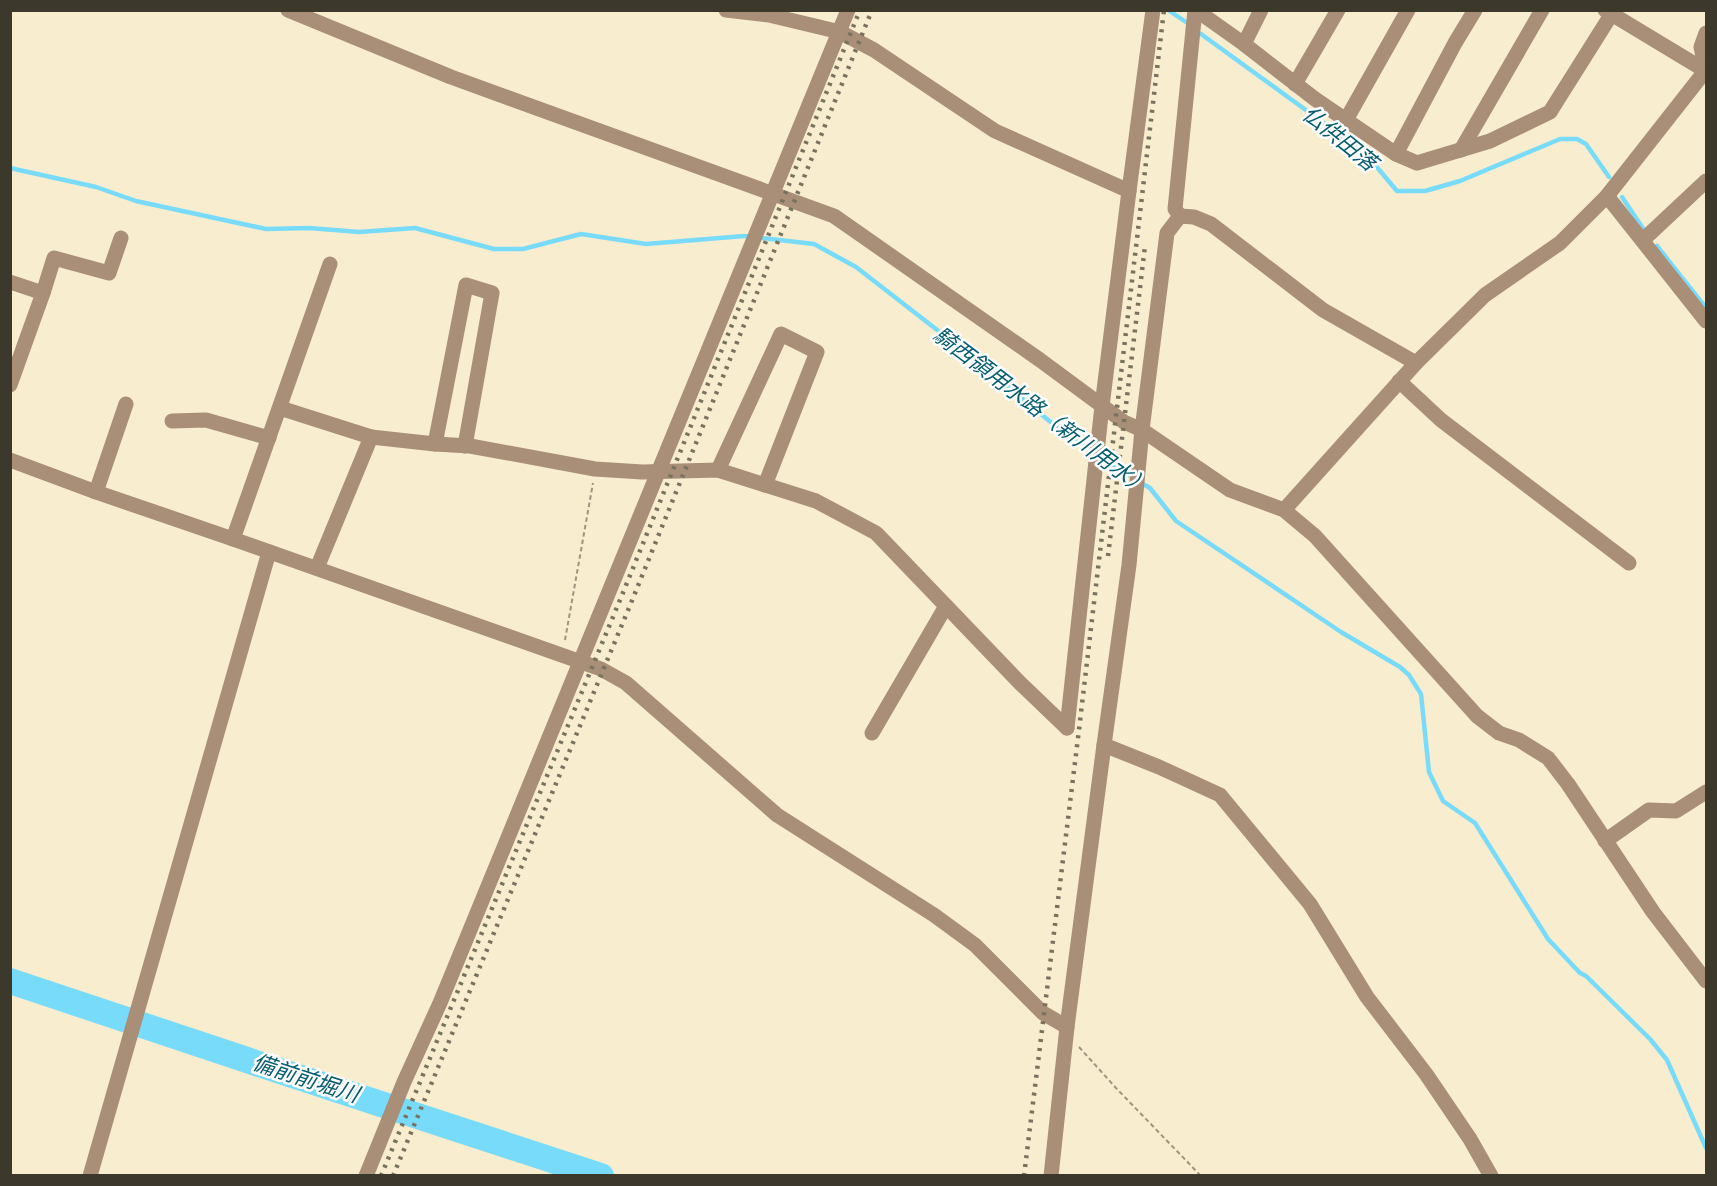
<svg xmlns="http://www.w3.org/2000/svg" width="1717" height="1186" font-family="'Titillium Web','Noto Sans JP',sans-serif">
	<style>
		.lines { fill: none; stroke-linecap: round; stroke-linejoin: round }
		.stream { stroke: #79dbfa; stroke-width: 4.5 }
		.river { stroke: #79dbfa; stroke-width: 26 }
		.path { stroke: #9d957f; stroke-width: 2; stroke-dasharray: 4.5 3; stroke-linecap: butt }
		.minor { stroke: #a98e78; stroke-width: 15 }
		.rail { stroke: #78725f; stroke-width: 4.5; stroke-dasharray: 3 6; stroke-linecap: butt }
		.labels { text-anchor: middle; stroke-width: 5; stroke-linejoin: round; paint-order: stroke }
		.water-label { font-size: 22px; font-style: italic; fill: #065d71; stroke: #fff }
	</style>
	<rect width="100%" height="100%" fill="#f8edce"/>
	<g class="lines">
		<g class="stream">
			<polyline points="1168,10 1186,22"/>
			<polyline points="1201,34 1365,153 1397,191 1425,191 1460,181 1560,139 1577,139 1586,144 1609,177"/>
			<polyline points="10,168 96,187 136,201 266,229 309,228 359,232 415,228 494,249 523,249 581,234 646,244 744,236 814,244 856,267 963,350 1059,429 1134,478"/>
			<polyline points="1622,197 1644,230"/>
			<polyline points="1657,246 1706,308"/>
			<polyline points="1141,483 1150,488 1176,521 1341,632 1400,667 1409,675 1421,694 1429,772 1443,801 1475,823 1548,939 1580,973 1586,976 1650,1039 1667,1060 1706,1148"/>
		</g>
		<polyline class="river" points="10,981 283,1072 601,1176"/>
		<g class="path">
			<polyline points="565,640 593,483"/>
			<polyline points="1079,1047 1116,1088 1201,1176"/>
		</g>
		<g class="minor">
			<polyline points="288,10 451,77 834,216 1040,360 1124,422 1142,430 1230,490 1284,510 1315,536 1477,716 1499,733 1519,740 1548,758 1568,784 1653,912 1706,981"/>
			<polyline points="726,10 769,15 840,32 874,50 995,131 1129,191 1102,406 1067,728"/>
			<polyline points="1196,10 1244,44 1315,99 1396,154 1417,163 1490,141 1550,112 1611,15"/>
			<polyline points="1605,10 1706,71"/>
			<polyline points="1244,44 1261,10"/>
			<polyline points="1706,71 1701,47 1706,33"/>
			<polyline points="1295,84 1338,10"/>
			<polyline points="1346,120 1408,10"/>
			<polyline points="1461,150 1542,10"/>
			<polyline points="1396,154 1455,43 1475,10"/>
			<polyline points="1129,191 1153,10"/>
			<polyline points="1607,196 1706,321"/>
			<polyline points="1180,216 1175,209 1195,10"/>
			<polyline points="1643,240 1706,181"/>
			<polyline points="10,282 43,293 54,258 109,273 121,238"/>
			<polyline points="1399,381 1441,420 1629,563"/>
			<polyline points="10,385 43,293"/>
			<polyline points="280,408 371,437"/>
			<polyline points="172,421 206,420 269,438"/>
			<polyline points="435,444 466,285 492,293 465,446"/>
			<polyline points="10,460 96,492 233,539 601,669 626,683 777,815 934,915 975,945 1043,1013 1067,1027"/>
			<polyline points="718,470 781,334 817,352 765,485"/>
			<polyline points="96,492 126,404"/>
			<polyline points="1284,510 1416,363 1485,295 1560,243 1607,196 1706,70"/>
			<polyline points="233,539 330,264"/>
			<polyline points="317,568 371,437 435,444 470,446 595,469 642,472 718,470 816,501 876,533 1020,683 1067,728"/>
			<polyline points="872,733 946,606"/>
			<polyline points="1104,745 1159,767 1220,795 1310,904 1367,997 1426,1074 1470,1139 1491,1176"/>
			<polyline points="1605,841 1649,810 1676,811 1706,792"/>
			<polyline points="90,1176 269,552"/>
			<polyline points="366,1176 404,1082 440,1003 848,10"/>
			<polyline points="1051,1176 1067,1027 1104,745 1129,565 1142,430 1167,233 1180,216 1194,217 1211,224 1323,310 1416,363"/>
		</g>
		<g class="rail">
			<polyline points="1108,556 1145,246"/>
			<polyline points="381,1176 620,600 860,10"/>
			<polyline points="393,1176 631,603 872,10"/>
			<polyline points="1024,1176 1078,738 1164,10"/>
		</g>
	</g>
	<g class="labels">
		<g class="water-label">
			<text transform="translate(1340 138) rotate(39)" y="8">仏供田落</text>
			<text transform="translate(1042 411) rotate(37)" y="8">騎西領用水路（新川用水）</text>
			<text transform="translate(306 1078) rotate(18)" y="8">備前前堀川</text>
		</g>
	</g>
	<rect width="1717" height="1186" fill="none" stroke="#3c382b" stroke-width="24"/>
</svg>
